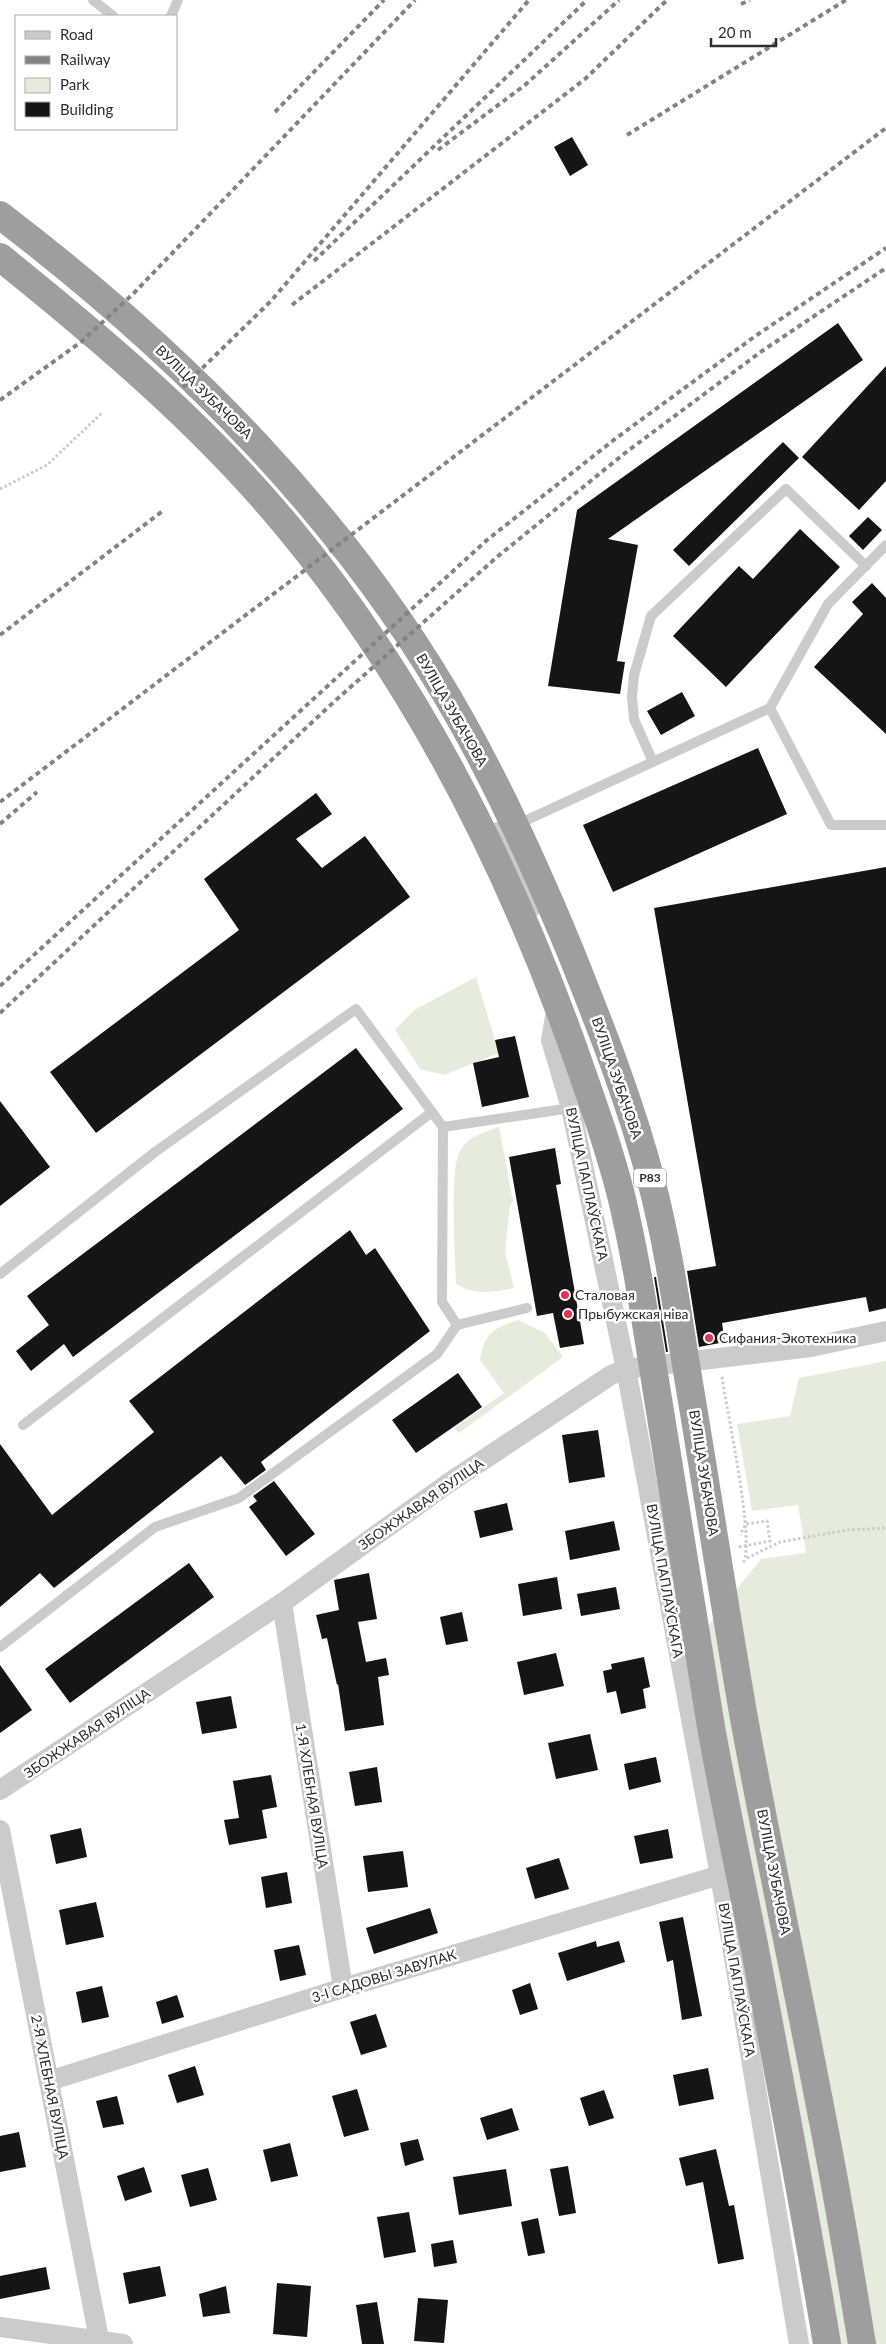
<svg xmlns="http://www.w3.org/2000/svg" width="886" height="2344" font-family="Lato,sans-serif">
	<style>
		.green { fill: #e6ecdc }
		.building { fill: #151515 }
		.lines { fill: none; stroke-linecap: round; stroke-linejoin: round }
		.path { stroke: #cbcbcb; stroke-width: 3; stroke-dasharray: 2.5 2.5; stroke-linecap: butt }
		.service { stroke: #cbcbcb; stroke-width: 10 }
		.minor { stroke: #cbcbcb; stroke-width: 20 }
		.trunk { stroke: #9e9e9e; stroke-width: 28 }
		.rail { stroke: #838383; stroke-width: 4; stroke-dasharray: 5 4; stroke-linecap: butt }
		.poi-dot { fill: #e23456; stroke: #fff; stroke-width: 2 }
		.labels { text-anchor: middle; stroke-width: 5; stroke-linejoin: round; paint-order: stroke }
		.shield { fill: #fff; stroke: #6d6d6d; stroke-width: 1 }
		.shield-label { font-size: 12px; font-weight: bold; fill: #2e2e2e }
		.street-label { font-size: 14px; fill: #2e2e2e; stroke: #fff }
		.poi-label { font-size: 14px; fill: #2e2e2e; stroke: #fff; text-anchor: start }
	</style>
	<rect width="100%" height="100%" fill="#fff"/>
	<g class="green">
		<polygon points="476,977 499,1053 444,1075 420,1069 395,1030 414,1010"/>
		<path d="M 499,1127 L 513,1202 L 510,1205 L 505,1252 L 514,1288 C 490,1292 477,1296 456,1284 C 455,1260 450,1170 459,1153 C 467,1136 483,1133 499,1127 Z"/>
		<path d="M 518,1320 L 545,1333 L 563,1357 L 459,1433 L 454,1428 L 504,1393 L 480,1360 C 484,1334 493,1328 518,1320 Z"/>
		<polygon points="886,1361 886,2344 834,2344 703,1632 761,1559 806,1553 798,1505 752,1511 737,1424 790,1416 799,1378"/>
	</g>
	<g class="building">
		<polygon points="572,137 588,165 570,176 554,147"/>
		<polygon points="838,323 863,360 608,539 638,545 617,661 625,662 620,694 548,686 577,510"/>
		<polygon points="886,366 886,481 859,510 802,457"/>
		<polygon points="783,442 799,458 689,566 673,550"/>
		<polygon points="868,517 882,530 863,550 849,536"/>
		<polygon points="800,529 840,567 726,687 673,636 739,566 753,579"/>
		<polygon points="872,583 886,598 886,734 814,667 863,614 852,602"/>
		<polygon points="682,692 695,716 661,735 647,711"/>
		<polygon points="758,748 787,814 613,892 583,825"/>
		<polygon points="316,793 332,814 296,839 322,868 365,836 410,897 96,1133 50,1072 239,930 204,879"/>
		<polygon points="886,867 886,1308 869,1312 866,1297 722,1323 725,1342 699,1347 687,1271 716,1266 654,908"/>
		<polygon points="515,1036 529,1097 482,1107 473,1063 499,1057 495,1040"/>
		<polygon points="356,1048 403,1109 73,1357 64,1344 31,1371 16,1351 49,1325 27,1296"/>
		<polygon points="0,1101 50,1167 0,1206"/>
		<polygon points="555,1148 561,1184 556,1185 584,1344 560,1348 553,1313 537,1316 509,1157"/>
		<polygon points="350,1230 366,1255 375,1248 430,1331 261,1462 266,1470 245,1485 221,1456 54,1588 40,1573 0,1607 0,1444 52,1515 154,1432 129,1401"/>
		<polygon points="654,1277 656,1277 668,1352 666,1352"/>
		<polygon points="458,1373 482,1407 416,1453 392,1420"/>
		<polygon points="598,1430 605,1477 569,1483 562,1435"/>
		<polygon points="274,1481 315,1534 286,1556 249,1507 257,1501 253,1496"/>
		<polygon points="507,1503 513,1530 480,1538 474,1511"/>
		<polygon points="614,1521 620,1550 570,1560 565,1531"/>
		<polygon points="189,1563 214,1597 70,1703 45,1669"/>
		<polygon points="369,1573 377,1619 358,1622 366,1662 386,1658 389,1675 378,1677 384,1725 345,1731 338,1684 337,1685 327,1638 322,1639 316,1615 339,1610 334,1580"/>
		<polygon points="557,1577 562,1609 523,1616 518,1584"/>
		<polygon points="616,1587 620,1609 581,1616 577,1594"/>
		<polygon points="462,1612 468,1641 446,1645 440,1617"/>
		<polygon points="556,1653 564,1686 524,1695 517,1662"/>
		<polygon points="644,1657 650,1687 643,1689 646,1708 621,1714 616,1691 607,1693 603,1671 612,1669 611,1664"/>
		<polygon points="0,1665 32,1710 0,1733"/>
		<polygon points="231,1696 237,1728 202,1734 196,1702"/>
		<polygon points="590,1734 598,1770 556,1779 548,1743"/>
		<polygon points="656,1757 661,1782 629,1790 624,1764"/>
		<polygon points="377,1767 382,1802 355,1806 349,1772"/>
		<polygon points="271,1775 277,1807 262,1810 267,1838 229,1845 224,1820 239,1818 233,1781"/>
		<polygon points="81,1828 87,1857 56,1864 50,1835"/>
		<polygon points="668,1829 673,1858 640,1864 634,1836"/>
		<polygon points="403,1851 408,1887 368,1892 363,1856"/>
		<polygon points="559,1858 569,1889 535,1899 526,1868"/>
		<polygon points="287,1872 292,1903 266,1908 261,1877"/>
		<polygon points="96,1902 104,1937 66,1945 59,1910"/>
		<polygon points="430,1908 438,1933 374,1954 366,1928"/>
		<polygon points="683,1917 702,2016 682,2020 673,1960 667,1962 659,1922"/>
		<polygon points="596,1941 597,1947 619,1941 625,1962 567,1981 558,1953"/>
		<polygon points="299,1945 306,1975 280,1981 274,1950"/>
		<polygon points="530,1983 538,2009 520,2015 512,1990"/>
		<polygon points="102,1986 109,2017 82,2023 76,1992"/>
		<polygon points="177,1995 184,2017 162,2024 156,2002"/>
		<polygon points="376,2014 387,2047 361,2055 350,2022"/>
		<polygon points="195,2066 204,2095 177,2103 168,2075"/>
		<polygon points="708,2068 714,2099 679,2106 673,2075"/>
		<polygon points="357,2089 369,2130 344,2137 332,2096"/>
		<polygon points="604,2090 614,2118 589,2126 580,2098"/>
		<polygon points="117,2096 124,2124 103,2128 96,2101"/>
		<polygon points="512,2108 519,2130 487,2140 480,2118"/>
		<polygon points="19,2132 26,2167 0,2172 0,2136"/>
		<polygon points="418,2139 424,2160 405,2166 400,2143"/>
		<polygon points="290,2143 298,2176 271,2182 263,2150"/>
		<polygon points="716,2149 729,2206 734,2205 744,2259 718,2264 703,2182 686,2186 679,2158"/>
		<polygon points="568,2166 576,2213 559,2216 550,2169"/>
		<polygon points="144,2167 152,2192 125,2201 117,2176"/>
		<polygon points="208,2168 217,2200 190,2207 181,2175"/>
		<polygon points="506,2169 512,2206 459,2215 453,2177"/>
		<polygon points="409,2212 416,2252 384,2258 377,2217"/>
		<polygon points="538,2218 545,2253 528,2256 521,2222"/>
		<polygon points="453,2240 457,2263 434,2267 431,2244"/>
		<polygon points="160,2266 166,2296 129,2304 123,2273"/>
		<polygon points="46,2267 50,2289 0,2299 0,2276"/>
		<polygon points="277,2283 311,2286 307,2337 273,2334"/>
		<polygon points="226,2286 230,2313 203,2317 199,2294"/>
		<polygon points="418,2298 448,2300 444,2343 414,2341"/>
		<polygon points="377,2302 384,2344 362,2344 356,2305"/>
	</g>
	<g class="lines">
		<g class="path">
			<polyline points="0,489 47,465 103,412"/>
			<path d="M 722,1377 C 726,1407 756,1545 743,1563"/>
			<polyline points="739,1547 770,1541 767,1521 746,1524 740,1535"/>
			<polyline points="747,1558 780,1542 847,1530 886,1528"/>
		</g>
		<g class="service">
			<polyline points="93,0 113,16"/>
			<polyline points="171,16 178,0"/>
			<polyline points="770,708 831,825 886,825"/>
			<polyline points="653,762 634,719 632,697 634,675 651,616 786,489 866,566"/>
			<polyline points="516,825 770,708 828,604 886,545"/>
			<polyline points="0,1274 155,1152 356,1009 443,1127 571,1108"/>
			<polyline points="457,1325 527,1308"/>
			<polyline points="23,1425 432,1112"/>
			<polyline points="0,1647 155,1527 239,1498 437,1354 457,1325 442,1302 443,1127"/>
		</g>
		<g class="minor">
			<polyline points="500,831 532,907"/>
			<polyline points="557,1005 551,1040 571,1108 626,1369 720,1875 799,2344"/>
			<polyline points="282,1603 343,1988"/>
			<polyline points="0,1790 282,1603 447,1484 611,1375 626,1369 811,1347 886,1331"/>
			<polyline points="0,1830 100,2344"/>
			<polyline points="49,2081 343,1988 720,1875"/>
			<polyline points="0,2327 123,2344"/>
		</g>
		<g class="trunk">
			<path d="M 0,215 C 183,355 349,520 462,722 C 503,795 537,871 569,948 C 600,1025 631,1103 652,1184 C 669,1249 678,1317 689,1383 C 708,1496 725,1610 745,1724 C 773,1876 806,2027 834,2180 C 844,2234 853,2289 862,2344"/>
			<path d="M 0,257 C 103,340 204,425 288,527 C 415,680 505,858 572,1044 C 590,1095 609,1147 622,1199 C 638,1267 648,1337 659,1405 C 677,1512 693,1620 711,1727 C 724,1799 739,1871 754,1944 C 779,2077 805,2210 827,2344"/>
		</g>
		<g class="rail">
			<polyline points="741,4 750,0"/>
			<polyline points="275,112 384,0"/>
			<polyline points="627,135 846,0"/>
			<polyline points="438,150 525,85 619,0"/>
			<polyline points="314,261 587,0"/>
			<polyline points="292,305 585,79 667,0"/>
			<polyline points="183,387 271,301 529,0"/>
			<polyline points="0,400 81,342 134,293 415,0"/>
			<polyline points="0,635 164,510"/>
			<polyline points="0,802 886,128"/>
			<polyline points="0,824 37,792"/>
			<polyline points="0,986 487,540 615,439 754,337 886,248"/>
			<polyline points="0,1013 336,700 497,557 625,453 762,351 886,268"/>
		</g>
	</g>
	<g class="poi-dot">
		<circle cx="565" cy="1295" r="5"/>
		<circle cx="568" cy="1314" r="5"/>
		<circle cx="709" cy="1338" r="5"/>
	</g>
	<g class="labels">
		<rect class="shield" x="634" y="1168.5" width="32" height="19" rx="4"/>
		<g class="shield-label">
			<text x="650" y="1182">Р83</text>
		</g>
		<g class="street-label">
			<text transform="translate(204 392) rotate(44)" y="5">ВУЛІЦА ЗУБАЧОВА</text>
			<text transform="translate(452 710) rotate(60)" y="5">ВУЛІЦА ЗУБАЧОВА</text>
			<text transform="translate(617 1078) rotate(71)" y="5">ВУЛІЦА ЗУБАЧОВА</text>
			<text transform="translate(587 1184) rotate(78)" y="5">ВУЛІЦА ПАПЛАЎСКАГА</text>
			<text transform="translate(704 1473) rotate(81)" y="5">ВУЛІЦА ЗУБАЧОВА</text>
			<text transform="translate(421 1504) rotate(-35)" y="5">ЗБОЖЖАВАЯ ВУЛІЦА</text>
			<text transform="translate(665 1581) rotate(80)" y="5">ВУЛІЦА ПАПЛАЎСКАГА</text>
			<text transform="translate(87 1733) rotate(-34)" y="5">ЗБОЖЖАВАЯ ВУЛІЦА</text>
			<text transform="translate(312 1796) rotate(81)" y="5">1-Я ХЛЕБНАЯ ВУЛІЦА</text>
			<text transform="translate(774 1872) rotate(79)" y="5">ВУЛІЦА ЗУБАЧОВА</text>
			<text transform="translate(384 1976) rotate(-17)" y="5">3-І САДОВЫ ЗАВУЛАК</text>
			<text transform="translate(737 1980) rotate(80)" y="5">ВУЛІЦА ПАПЛАЎСКАГА</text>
			<text transform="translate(50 2087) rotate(79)" y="5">2-Я ХЛЕБНАЯ ВУЛІЦА</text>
		</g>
		<g class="poi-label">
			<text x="575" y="1300">Сталовая</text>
			<text x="578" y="1319">Прыбужская ніва</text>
			<text x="719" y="1343">Сифания-Экотехника</text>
		</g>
	</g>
	<rect x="15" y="15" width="162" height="115" fill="#ffffff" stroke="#ababab"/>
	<rect x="25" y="31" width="25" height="8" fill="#cbcbcb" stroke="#ababab"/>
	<text x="60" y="40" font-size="15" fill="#2e2e2e">Road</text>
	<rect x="25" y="56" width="25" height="8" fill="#838383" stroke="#ababab"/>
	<text x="60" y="65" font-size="15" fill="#2e2e2e">Railway</text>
	<rect x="25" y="78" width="25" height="15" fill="#e6ecdc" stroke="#ababab"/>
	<text x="60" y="90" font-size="15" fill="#2e2e2e">Park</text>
	<rect x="25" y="102" width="25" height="15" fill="#151515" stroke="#ababab"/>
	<text x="60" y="115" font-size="15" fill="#2e2e2e">Building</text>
	<path d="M711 38v8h65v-8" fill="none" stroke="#2e2e2e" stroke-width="2.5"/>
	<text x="718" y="38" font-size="15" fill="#2e2e2e" stroke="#ffffff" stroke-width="4" paint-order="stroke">20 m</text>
</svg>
